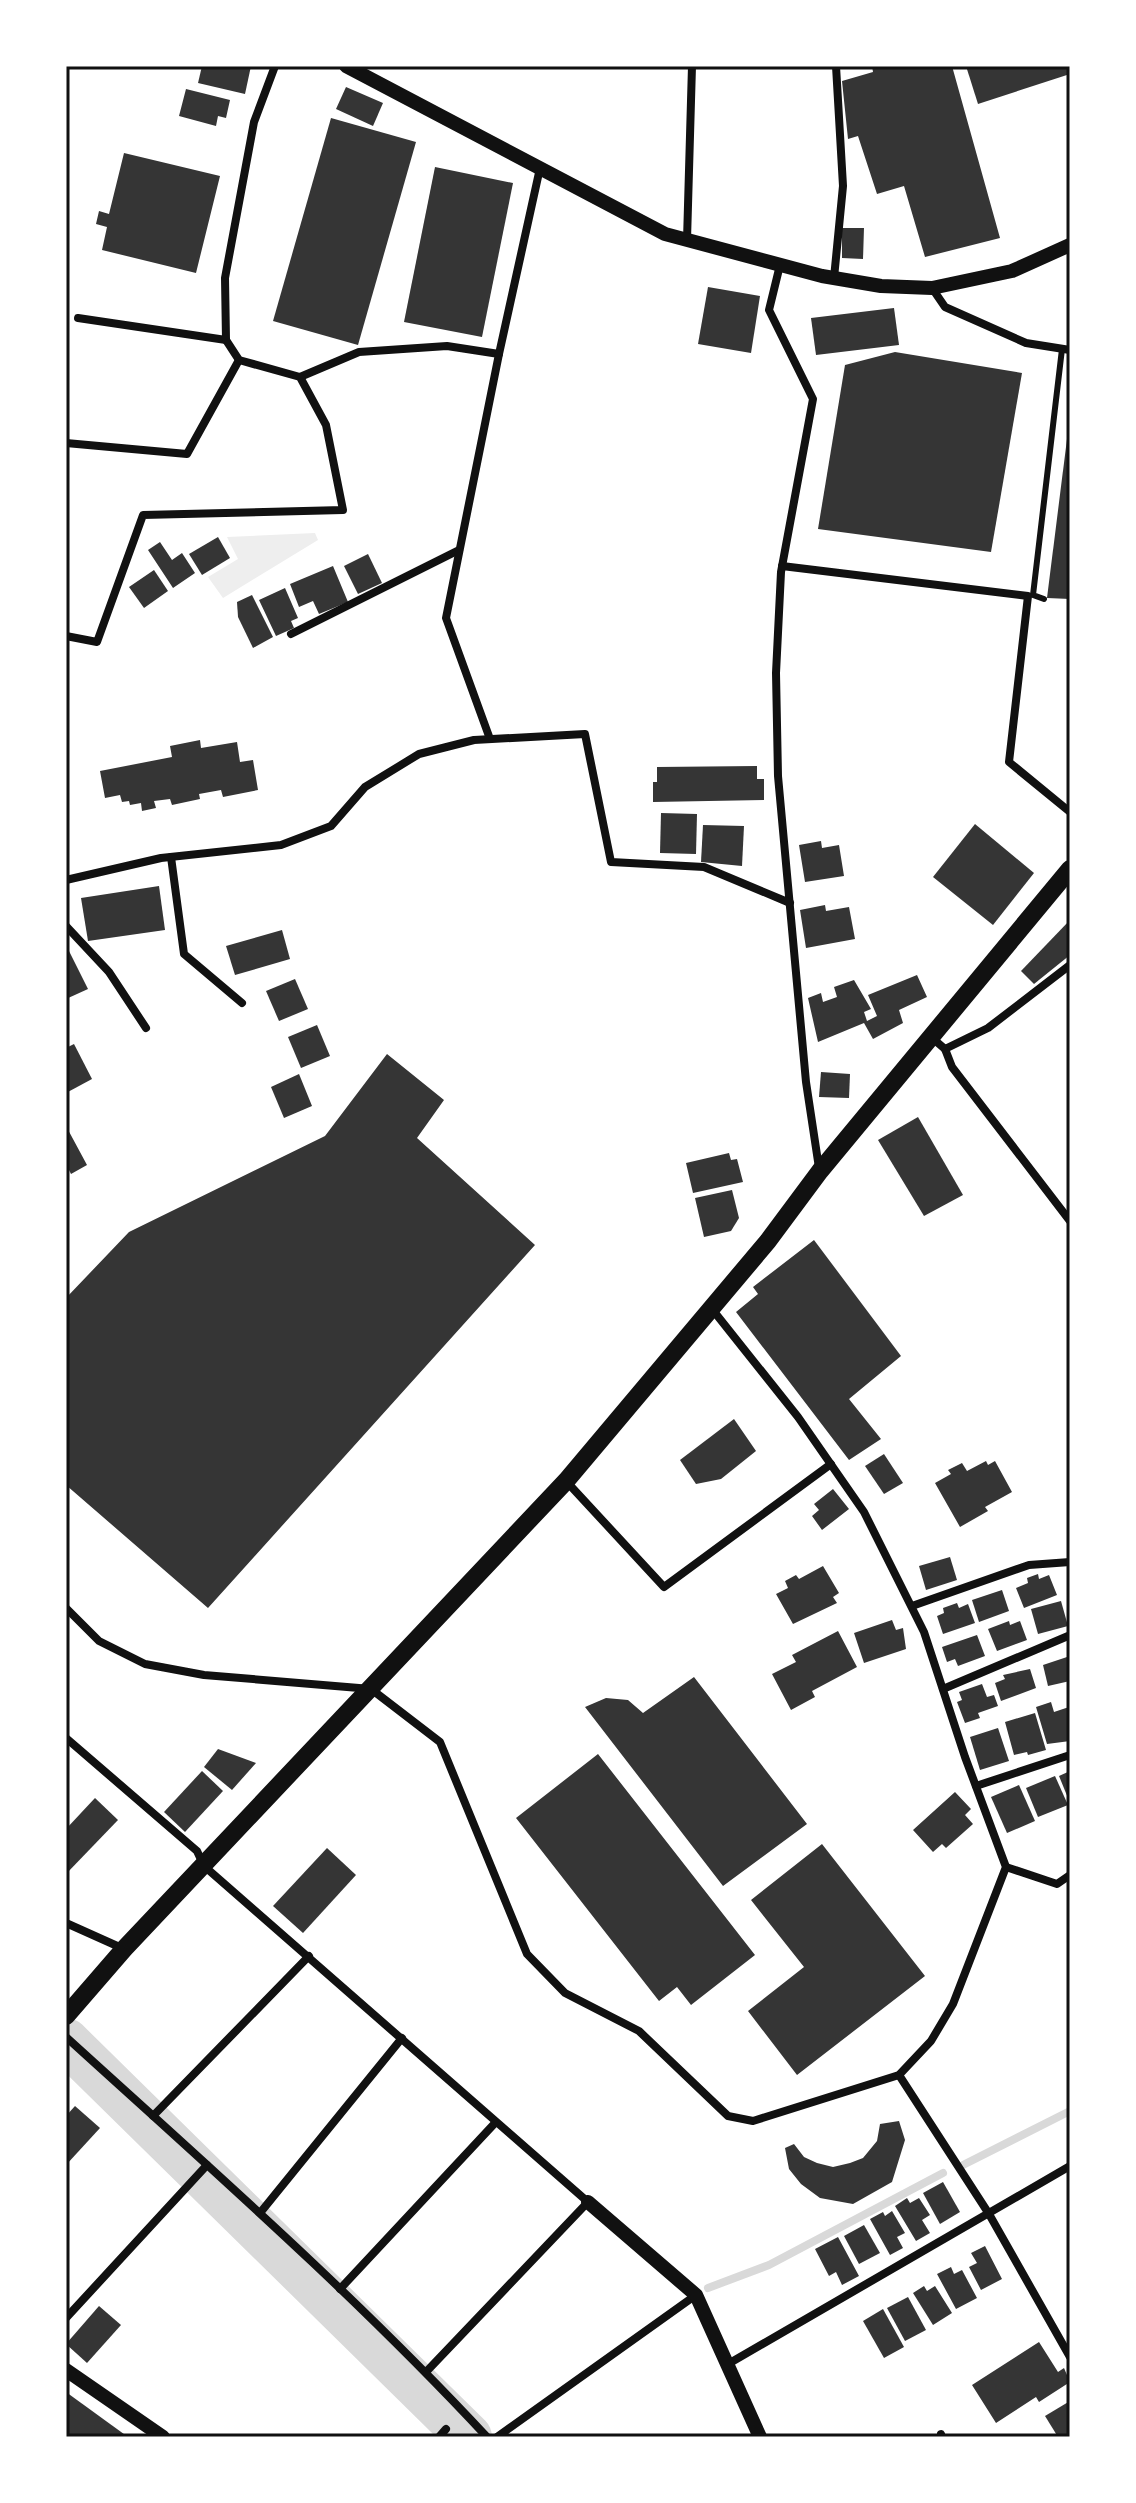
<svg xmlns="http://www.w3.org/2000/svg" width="1136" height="2503" font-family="'IBM Plex Serif',serif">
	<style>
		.green { fill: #eee }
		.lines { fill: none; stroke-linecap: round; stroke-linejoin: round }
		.stream { stroke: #d9d9d9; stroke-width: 8 }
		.river { stroke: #d9d9d9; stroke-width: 46 }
		.building { fill: #353535 }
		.service { stroke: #111; stroke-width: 6 }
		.minor { stroke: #111; stroke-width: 8 }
		.tertiary { stroke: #111; stroke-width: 14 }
		.primary { stroke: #111; stroke-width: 18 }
		.neatline { fill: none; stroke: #111; stroke-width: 3 }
	</style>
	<rect width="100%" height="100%" fill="#fff"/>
	<polygon class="green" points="315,533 318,540 223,598 208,577 238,559 227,537"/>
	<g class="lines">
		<g class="stream">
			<polyline points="963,2165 1070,2111"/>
			<polyline points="708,2288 769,2265 943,2173"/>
		</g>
		<polyline class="river" points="66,2041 469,2437"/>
	</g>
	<g class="building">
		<polygon points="202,66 251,66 245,94 198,83"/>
		<polygon points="872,66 952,66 1000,238 925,257 904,186 877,194 858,136 848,139 842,81 873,72"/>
		<polygon points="966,66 1070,66 1070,74 978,104"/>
		<polygon points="346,87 383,103 373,126 336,109"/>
		<polygon points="186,89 230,100 226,118 218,116 216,126 179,116"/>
		<polygon points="331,118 416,142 358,345 273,321"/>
		<polygon points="124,153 220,176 196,273 102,250 107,227 96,224 99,211 109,214"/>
		<polygon points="435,167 513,183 482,337 404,322"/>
		<polygon points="842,228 864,228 863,259 842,258"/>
		<polygon points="708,287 760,296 751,353 698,344"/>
		<polygon points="894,308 899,345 816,355 811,318"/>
		<polygon points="895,352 1022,373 991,552 818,529 845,365"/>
		<polygon points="1068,431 1070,599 1047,598"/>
		<polygon points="218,537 230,558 202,575 189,554"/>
		<polygon points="160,542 172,560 182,553 195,573 173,588 148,550"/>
		<polygon points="368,554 382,583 358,594 344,566"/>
		<polygon points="333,566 348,602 319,614 313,601 299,607 290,584"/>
		<polygon points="154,570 168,591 144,608 129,587"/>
		<polygon points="285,588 298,618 291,621 294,628 276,636 259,600"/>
		<polygon points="252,595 273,637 253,648 238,617 237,602"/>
		<polygon points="200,740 201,748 237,742 240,762 253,760 258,790 223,797 221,790 199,794 200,799 172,805 170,799 154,801 156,808 142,811 141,803 130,805 129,801 122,802 120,795 105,798 100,771 172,757 170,746"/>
		<polygon points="757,766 757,779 764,779 764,800 653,802 653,782 657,782 657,767"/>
		<polygon points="661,813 697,814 696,854 660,853"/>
		<polygon points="975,824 1034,873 993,925 933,877"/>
		<polygon points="703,825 744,826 742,866 701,862"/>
		<polygon points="821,841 822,848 839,845 844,876 805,882 799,845"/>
		<polygon points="159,886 165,930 88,941 81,898"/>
		<polygon points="825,905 826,911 849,907 855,939 806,948 800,910"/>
		<polygon points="1070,920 1070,955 1034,984 1021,971"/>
		<polygon points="282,930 290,959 235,975 226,946"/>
		<polygon points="66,945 88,989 66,999"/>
		<polygon points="917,975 927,997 899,1010 903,1023 873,1039 864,1023 818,1042 808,998 821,993 823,1002 837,997 834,987 854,980 871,1009 864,1012 867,1021 877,1016 868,995"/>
		<polygon points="295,979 308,1009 279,1021 266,991"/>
		<polygon points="317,1025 330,1056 301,1068 288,1037"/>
		<polygon points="74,1044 92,1079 66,1093 66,1048"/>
		<polygon points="387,1054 444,1100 417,1138 535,1245 208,1608 66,1485 66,1298 129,1232 325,1136"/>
		<polygon points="821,1072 850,1074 849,1098 819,1097"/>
		<polygon points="299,1074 312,1106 284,1118 271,1087"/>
		<polygon points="918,1117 963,1195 924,1216 878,1140"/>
		<polygon points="66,1126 87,1165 71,1174 69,1170 66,1172"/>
		<polygon points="729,1153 731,1160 737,1159 743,1182 693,1193 686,1163"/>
		<polygon points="732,1190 739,1218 731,1231 704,1237 695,1198"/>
		<polygon points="814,1240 901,1356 849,1399 881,1439 849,1460 736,1312 758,1294 753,1287"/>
		<polygon points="734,1419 756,1451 721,1479 696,1484 680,1460"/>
		<polygon points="884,1454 903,1483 884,1494 865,1466"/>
		<polygon points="986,1461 988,1465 995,1461 1012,1492 985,1507 988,1511 960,1527 935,1483 951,1474 948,1470 962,1463 967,1471"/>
		<polygon points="833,1489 849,1509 822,1530 812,1516 819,1510 814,1504"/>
		<polygon points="950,1557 957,1580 926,1590 919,1566"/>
		<polygon points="823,1566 839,1593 833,1597 837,1603 793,1624 776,1594 788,1588 785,1581 796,1575 799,1579"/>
		<polygon points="1038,1574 1039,1579 1049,1575 1057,1595 1024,1608 1016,1588 1028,1583 1027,1578"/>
		<polygon points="1002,1590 1009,1611 979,1622 972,1600"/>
		<polygon points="1061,1601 1068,1626 1038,1634 1031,1609"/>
		<polygon points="957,1603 959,1608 968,1604 975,1623 943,1634 937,1616 944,1613 943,1608"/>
		<polygon points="892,1620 896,1630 903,1628 906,1649 864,1663 854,1633"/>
		<polygon points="1009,1621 1010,1625 1020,1621 1027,1640 997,1651 988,1629"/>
		<polygon points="838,1631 857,1667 812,1691 815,1697 791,1710 772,1674 796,1662 792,1655"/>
		<polygon points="977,1635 985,1656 958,1666 955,1659 947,1662 942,1647"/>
		<polygon points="1070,1656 1070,1681 1048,1686 1043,1665"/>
		<polygon points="1030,1669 1036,1688 1001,1701 995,1683 1005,1679 1003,1675"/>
		<polygon points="694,1677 807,1824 723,1886 585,1707 606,1698 628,1700 643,1713"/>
		<polygon points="982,1684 987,1697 994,1695 998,1706 978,1713 980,1718 965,1723 957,1702 962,1700 959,1692"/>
		<polygon points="1051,1702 1054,1712 1069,1707 1070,1741 1047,1744 1036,1707"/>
		<polygon points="1035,1713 1046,1750 1028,1755 1027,1752 1014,1755 1005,1722"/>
		<polygon points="998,1728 1009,1761 980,1770 970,1737"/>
		<polygon points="218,1749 256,1763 232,1790 204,1767"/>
		<polygon points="598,1754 755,1955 691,2005 677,1987 659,2001 516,1818"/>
		<polygon points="202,1771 223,1791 185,1832 164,1812"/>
		<polygon points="1070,1771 1070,1803 1059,1776"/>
		<polygon points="1055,1776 1068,1805 1038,1817 1026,1788"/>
		<polygon points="1019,1785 1035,1821 1007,1833 991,1797"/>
		<polygon points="955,1792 971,1809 965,1815 973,1824 946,1848 942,1844 933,1852 913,1830"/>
		<polygon points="95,1798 118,1820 66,1874 66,1829"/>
		<polygon points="822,1844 925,1976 797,2075 748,2011 804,1967 751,1900"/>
		<polygon points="327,1848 356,1875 303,1933 273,1906"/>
		<polygon points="75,2106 100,2128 66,2165 66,2116"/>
		<polygon points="899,2121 905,2140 892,2182 853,2204 820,2198 801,2184 789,2169 785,2148 794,2144 804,2157 817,2163 833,2167 850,2163 863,2158 877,2141 880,2124"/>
		<polygon points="943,2182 960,2212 940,2224 923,2193"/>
		<polygon points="907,2198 910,2203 919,2198 930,2215 922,2220 930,2233 916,2241 895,2206"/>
		<polygon points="892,2211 905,2233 897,2237 903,2248 890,2255 870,2219 883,2212 885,2216"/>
		<polygon points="864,2225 880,2253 859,2264 844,2236"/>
		<polygon points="838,2237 859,2276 842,2285 836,2272 829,2276 815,2249"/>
		<polygon points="985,2246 1002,2279 981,2290 969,2267 977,2263 971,2253"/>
		<polygon points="951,2267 954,2274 962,2270 977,2298 956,2309 937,2274"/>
		<polygon points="924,2286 927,2291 935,2286 952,2313 933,2325 913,2293"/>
		<polygon points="908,2297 926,2330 905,2341 887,2308"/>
		<polygon points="99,2306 121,2325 87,2363 66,2344"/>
		<polygon points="883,2309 904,2347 884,2358 863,2321"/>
		<polygon points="1039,2342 1058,2372 1064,2368 1070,2382 1039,2402 1036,2397 996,2423 972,2385"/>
		<polygon points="66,2392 128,2437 66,2437"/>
		<polygon points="1070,2401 1070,2437 1058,2437 1045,2416"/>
	</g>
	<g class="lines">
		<polyline class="service" points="1044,599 1033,595 1062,349"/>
		<g class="minor">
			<polyline points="687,240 692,66"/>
			<polyline points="780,265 769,310 813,399 781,572 776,673 778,776 806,1082 819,1168"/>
			<polyline points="834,278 843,186 836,66"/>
			<polyline points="932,288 945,307 1026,343 1070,350"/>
			<polyline points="78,318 226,340"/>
			<polyline points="300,377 359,352 447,346 499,354"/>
			<polyline points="66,443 187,454 239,360"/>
			<polyline points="782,566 1028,596 1009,762 1070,812"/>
			<polyline points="291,634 459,550"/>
			<polyline points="66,636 97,642 143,515 343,510 326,425 300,377 239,360 226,340 225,278 254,122 275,66"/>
			<polyline points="490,739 446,618 499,354 540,168"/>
			<polyline points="171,857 184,954 242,1003"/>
			<polyline points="66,880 161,858 281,845 331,826 365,787 419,754 474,740 585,734 611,862 704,867 790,903"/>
			<polyline points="66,926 109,972 146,1028"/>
			<polyline points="931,1037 945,1049 988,1028 1070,965"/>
			<polyline points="945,1049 952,1067 1070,1221"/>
			<polyline points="566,1481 664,1587 831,1464"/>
			<polyline points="912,1606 1029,1565 1070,1562"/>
			<polyline points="66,1608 99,1641 145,1664 204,1675 371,1689 440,1742 527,1954 565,1993 639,2031 728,2116 753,2121 899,2075 931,2041 953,2004 1006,1867 965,1757 924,1632 864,1512 798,1417 712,1309"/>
			<polyline points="943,1689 1068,1636 1070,1638"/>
			<polyline points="66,1738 197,1851 204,1866 588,2202 426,2372"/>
			<polyline points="976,1786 1070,1755"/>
			<polyline points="1006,1867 1057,1884 1070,1875"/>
			<polyline points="66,1923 124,1949"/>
			<path d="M 66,2037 C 209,2167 355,2295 487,2437"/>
			<polyline points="899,2075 989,2214 1070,2357"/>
			<polyline points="153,2116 309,1956"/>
			<polyline points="260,2213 402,2038"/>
			<polyline points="340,2289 495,2123"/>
			<polyline points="66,2318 207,2165"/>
			<polyline points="728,2364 1070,2166"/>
			<polyline points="941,2434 942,2437"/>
			<polyline points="439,2437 446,2429"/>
			<polyline points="497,2437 696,2295"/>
		</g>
		<g class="tertiary">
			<polyline points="346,66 665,234 822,276 881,286 932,288 1012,271 1070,245"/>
			<polyline points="588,2202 696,2295 760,2437"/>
			<polyline points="66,2370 163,2437"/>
		</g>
		<polyline class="primary" points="66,2016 124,1949 566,1481 768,1241 820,1171 1070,869"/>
	</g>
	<rect width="1136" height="2503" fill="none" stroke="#ffffff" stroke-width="136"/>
	<rect x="68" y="68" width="1000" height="2367" class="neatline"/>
</svg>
